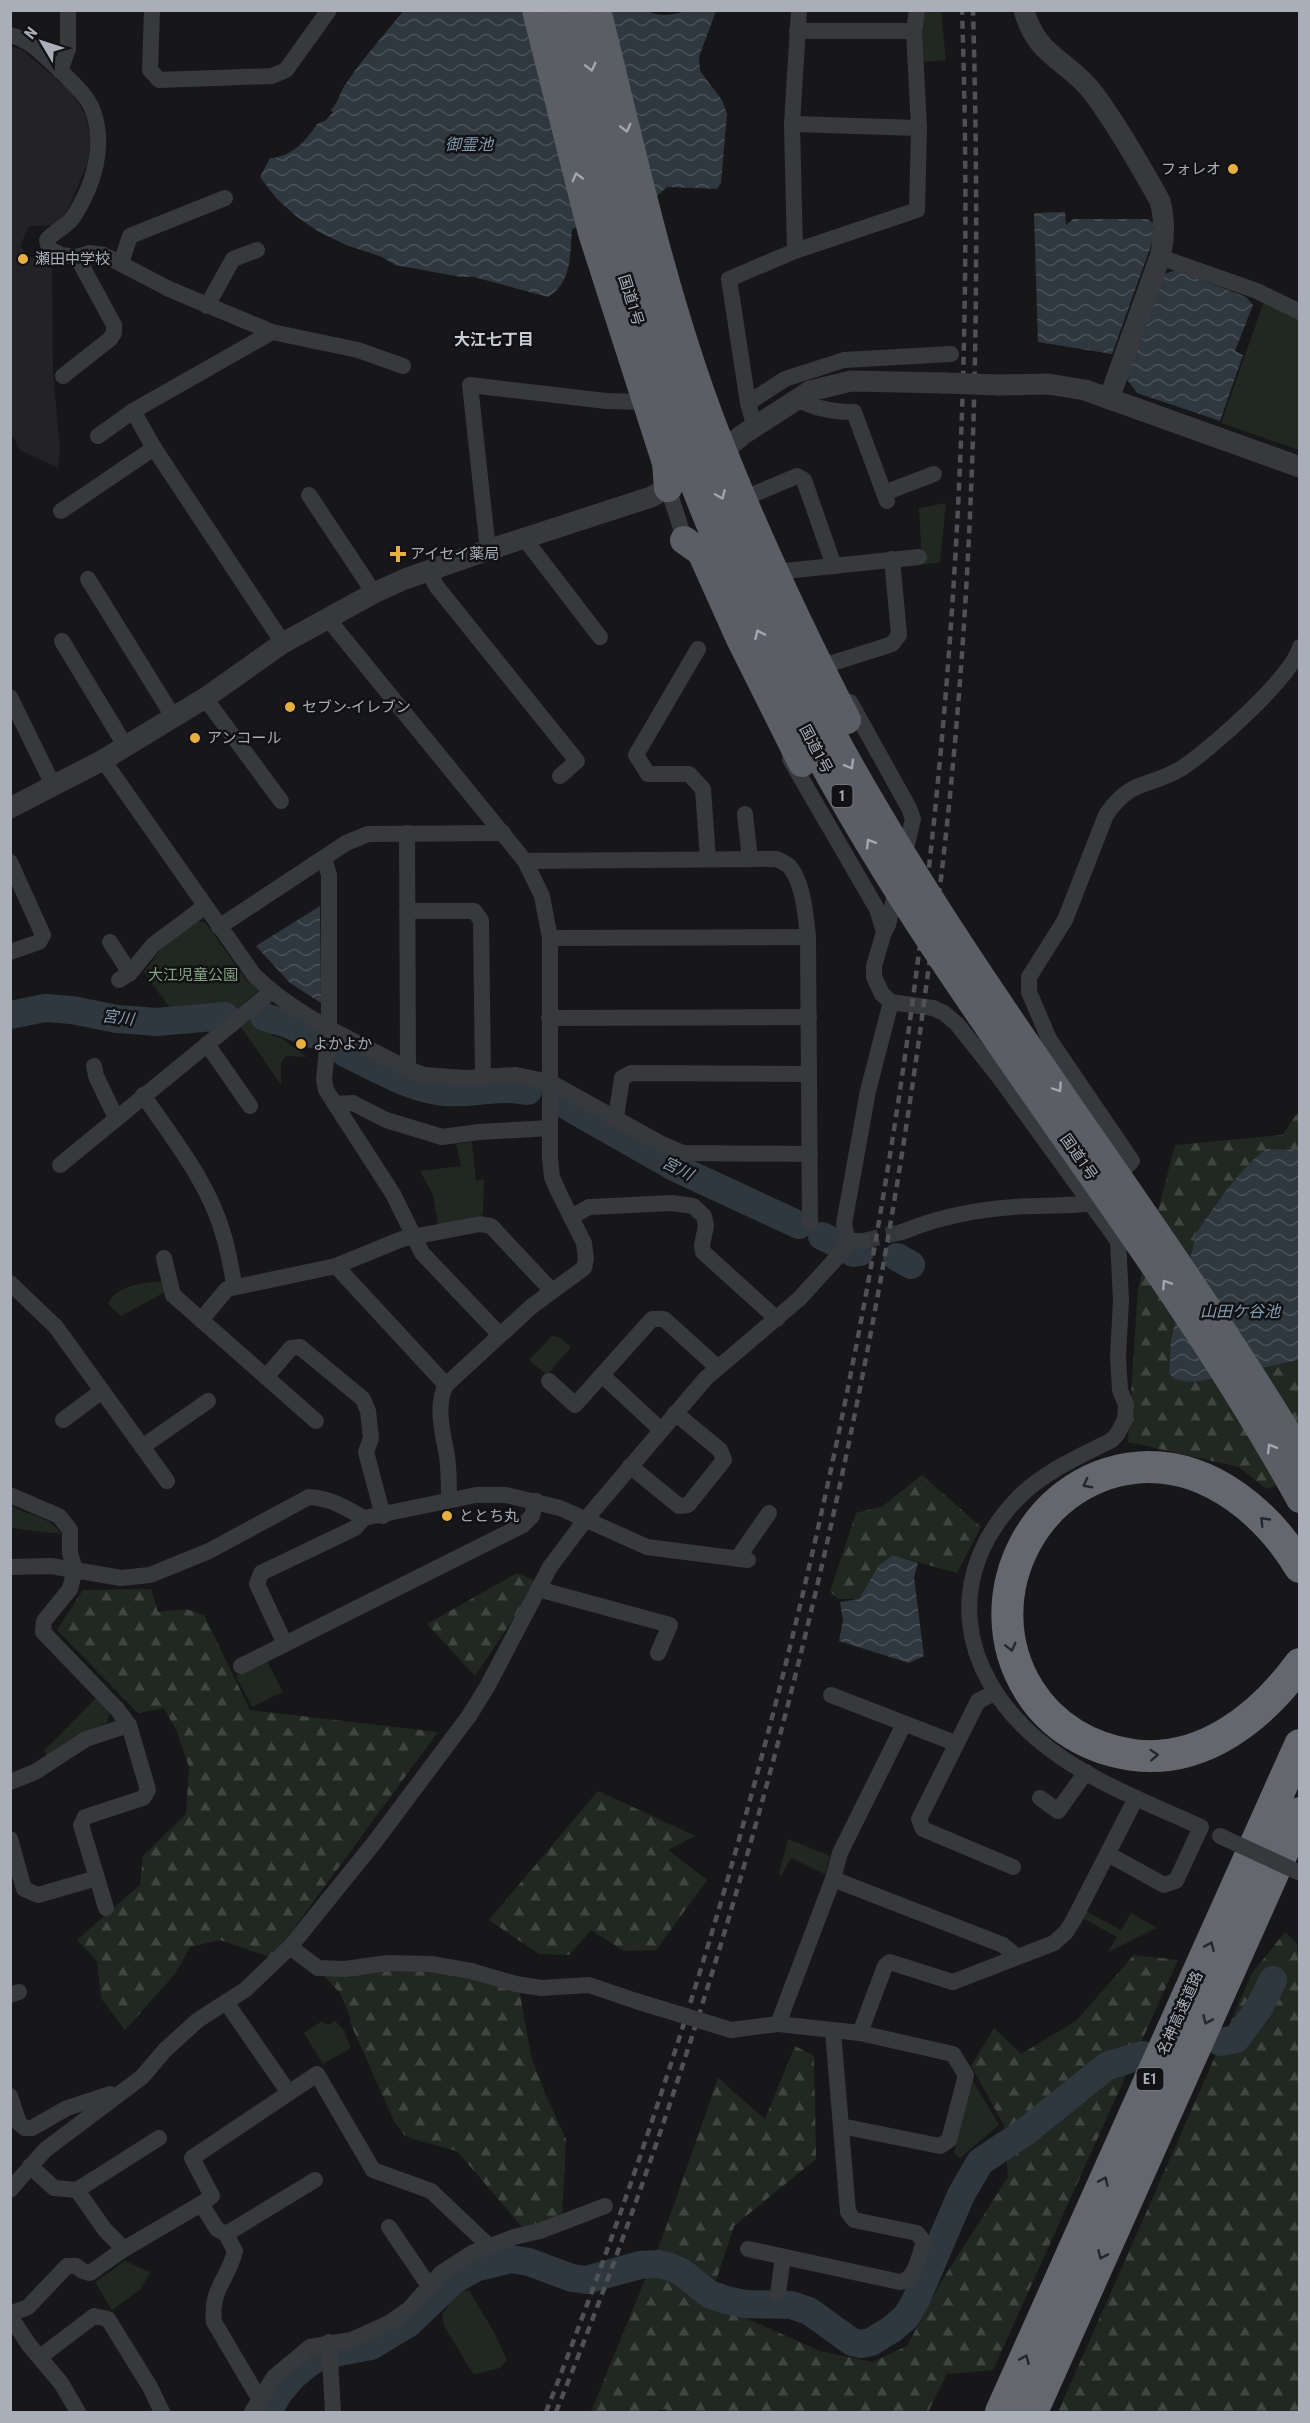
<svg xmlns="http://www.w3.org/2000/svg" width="1310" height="2423" font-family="'Roboto Condensed','Noto Sans JP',sans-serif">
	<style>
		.built { fill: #232326 }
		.green { fill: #212822 }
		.forest { fill: url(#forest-firs) }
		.water { fill: url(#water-waves) }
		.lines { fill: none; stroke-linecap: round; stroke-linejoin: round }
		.river { stroke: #2f383e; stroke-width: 28 }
		.minor-tunnel { stroke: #343539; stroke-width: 16; stroke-dasharray: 16 8; stroke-linecap: butt }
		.minor { stroke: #38393d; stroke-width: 16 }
		.tertiary { stroke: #38393d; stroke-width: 21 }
		.trunk { stroke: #5c5e65; stroke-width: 28 }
		.motorway { stroke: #64676e; stroke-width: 32 }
		.rail { stroke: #4f5156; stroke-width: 4.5; stroke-dasharray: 8 6; stroke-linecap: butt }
		.minor-bridge { stroke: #38393d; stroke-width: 16 }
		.tertiary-bridge { stroke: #38393d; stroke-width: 21 }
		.trunk-bridge { stroke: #5c5e65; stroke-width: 28 }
		.oneway { stroke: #a2a6b0 }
		.oneway2 { stroke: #26272a }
		.poi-dot { fill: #e8ae3f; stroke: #121214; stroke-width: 2 }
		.labels { text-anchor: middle; stroke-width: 5; stroke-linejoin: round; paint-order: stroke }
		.shield { fill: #121214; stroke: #7c7f87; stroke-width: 1.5 }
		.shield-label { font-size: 14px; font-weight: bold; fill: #aaaeb8 }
		.poi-label { font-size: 15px; fill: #aaaeb8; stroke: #121214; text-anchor: start }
		.street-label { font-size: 15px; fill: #aaaeb8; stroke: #121214 }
		.park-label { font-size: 15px; fill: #82a283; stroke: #121214 }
		.water-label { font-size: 16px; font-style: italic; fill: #839cb1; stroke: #121214 }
		.neighbourhood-label { font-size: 16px; font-weight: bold; fill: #cacdd4; stroke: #121214 }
	</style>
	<defs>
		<pattern id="forest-firs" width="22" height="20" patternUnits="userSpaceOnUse" patternTransform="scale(1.5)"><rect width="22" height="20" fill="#212822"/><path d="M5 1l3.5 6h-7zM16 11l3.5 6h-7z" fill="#3f4540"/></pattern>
		<pattern id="water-waves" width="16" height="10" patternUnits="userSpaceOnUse" patternTransform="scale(1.5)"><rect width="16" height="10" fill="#2f383e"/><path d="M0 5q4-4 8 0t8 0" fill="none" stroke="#4a5258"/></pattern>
	</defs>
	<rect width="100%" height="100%" fill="#171719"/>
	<polygon class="built" points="10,46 21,49 71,92 85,114 90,134 89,160 68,209 56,225 29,226 20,246 28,256 52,266 53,371 60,450 58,468 20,450 14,438 11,436"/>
	<g class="green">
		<polygon points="922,11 941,11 946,60 922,62"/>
		<polygon points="1265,299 1299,320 1299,450 1221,423"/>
		<polygon points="946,503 940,563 922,564 919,508"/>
		<polygon points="195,922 205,922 247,981 259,990 234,1012 174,1014 144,972 160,950"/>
		<polygon points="250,1020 274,1024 272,1036 281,1038 307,1057 286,1056 281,1063 281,1085 241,1027"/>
		<polygon points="472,1142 476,1181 484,1179 483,1215 438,1225 433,1195 420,1171 461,1166 456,1144"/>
		<path d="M 161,1281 L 165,1292 L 121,1316 L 108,1304 C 117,1284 142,1284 161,1281 Z"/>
		<polygon points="552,1336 559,1337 571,1347 547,1375 529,1360"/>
		<path d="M 10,1505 C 29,1517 48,1514 61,1534 L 11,1528 Z"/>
		<polygon points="267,1661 283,1692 252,1707 236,1676"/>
		<polygon points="97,1697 110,1712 107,1723 75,1736 48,1756 44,1751"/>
		<polygon points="788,1839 830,1856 825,1874 791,1858 781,1876 779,1874"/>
		<polygon points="1086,1911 1121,1930 1131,1913 1157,1928 1108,1952 1117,1937 1082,1918"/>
		<polygon points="322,2021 328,2025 335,2021 343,2029 351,2048 323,2064 304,2033"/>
		<polygon points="970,2076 999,2125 960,2158 954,2153"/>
		<polygon points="125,2261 150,2272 141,2289 112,2310 95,2282"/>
		<polygon points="469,2290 495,2334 507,2360 500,2368 476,2374 472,2372 444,2326 442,2314 457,2294"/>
	</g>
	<g class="forest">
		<path d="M 1299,1111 L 1299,1150 L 1267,1149 C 1241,1173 1213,1202 1196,1234 C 1186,1280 1170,1326 1169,1373 L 1189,1382 L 1201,1381 L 1299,1360 L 1299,1479 L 1266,1489 L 1239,1467 L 1128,1442 L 1138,1288 L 1175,1145 L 1282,1135 Z"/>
		<polygon points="922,1475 981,1527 957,1573 893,1555 879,1565 859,1599 839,1599 830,1592 856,1513 883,1506"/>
		<polygon points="517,1573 538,1582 475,1676 427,1624"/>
		<polygon points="151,1589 158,1612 186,1609 204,1615 250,1710 438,1732 272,1958 220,1940 190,1947 175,1974 125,2030 101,1998 97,1961 77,1940 140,1885 143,1856 186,1814 189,1767 177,1732 164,1708 138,1713 57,1630 83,1590"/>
		<polygon points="598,1791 695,1836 668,1850 707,1880 656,1950 624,1951 591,1930 569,1955 539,1954 489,1920"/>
		<polygon points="1285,1932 1297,1944 1299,1979 1299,2412 1058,2412 1252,1973"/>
		<polygon points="1134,1955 1178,1960 993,2370 947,2374 928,2412 666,2412 667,2409 648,2412 591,2412 664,2233 718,2078 765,2119 795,2046 814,2056 816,2159 734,2226 708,2305 748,2319 820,2351 872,2362 907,2346 941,2282 1008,2177 1004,2125 971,2066 994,2028 1021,2054 1076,2021"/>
		<polygon points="386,1968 431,1969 519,1988 531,2056 544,2091 566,2139 562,2217 523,2228 457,2151 413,2139 404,2135 394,2121 349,2020 351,2019 340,1993 324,1976"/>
	</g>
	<g class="water">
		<path d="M 645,10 C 662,18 670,15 687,11 C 696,9 707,11 716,11 L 699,57 L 700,71 L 722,100 L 727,114 L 721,183 L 717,189 L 667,187 L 655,198 L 572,229 C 570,255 572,282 548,297 L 474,277 L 461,277 L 395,265 L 382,257 L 346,245 L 319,232 L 297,217 L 276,198 L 260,177 L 270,158 C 293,157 306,140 318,123 L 325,121 L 333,112 L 331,110 C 339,102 340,91 347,82 C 364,57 385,34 403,11 Z"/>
		<polygon points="1065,212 1066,225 1073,219 1147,219 1153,223 1153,240 1112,354 1038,342 1034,213"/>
		<polygon points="1176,270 1246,297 1253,305 1235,351 1243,355 1220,421 1137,393 1126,378 1164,274"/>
		<polygon points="320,906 321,1003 290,983 256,946"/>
		<path d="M 1267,1149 L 1299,1150 L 1299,1360 L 1201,1381 L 1189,1382 L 1174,1379 L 1169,1373 L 1171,1340 L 1196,1234 C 1207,1214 1248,1159 1267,1149 Z"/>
		<polygon points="893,1555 918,1563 914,1577 924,1656 909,1663 839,1641 843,1621 840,1602 859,1599 879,1565"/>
	</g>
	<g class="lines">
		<g class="river">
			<polyline points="10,1015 45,1008 72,1010 117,1019 157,1022 225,1016"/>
			<polyline points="264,1017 285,1023 312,1034"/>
			<path d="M 345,1053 C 377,1068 408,1088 444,1092 C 465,1094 484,1089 504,1089 C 512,1089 520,1090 528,1091"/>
			<polyline points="562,1103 676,1168 799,1225"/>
			<polyline points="822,1236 836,1243"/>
			<polyline points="853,1253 860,1252"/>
			<polyline points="897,1257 911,1265"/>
			<polyline points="1220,2042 1236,2039 1259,2008 1273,1980"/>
			<polyline points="268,2412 278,2394 292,2377 310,2362 324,2355 371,2346 409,2323 454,2280 475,2268 511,2259 529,2262 572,2278 586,2280 640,2265 657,2264 668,2266 682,2272 709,2294 726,2300 745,2304 791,2305 809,2311 852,2342 861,2344 871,2342 892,2329 906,2317 916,2300 961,2195 980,2162 1025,2132 1107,2066 1143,2055"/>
		</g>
		<polyline class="minor-tunnel" points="863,1241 902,1232"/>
		<g class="minor">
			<polyline points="152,10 150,70 159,80 272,76 286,70 329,10"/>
			<polyline points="797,31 914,31"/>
			<path d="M 10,35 C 32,40 46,58 62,72 C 73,84 88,96 93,111 C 106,147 93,186 74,216 C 66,228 55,230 47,240 L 49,249 L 61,255 L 77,257 L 90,253 L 104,255 L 169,289 L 272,332 L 358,350 L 403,366"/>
			<polyline points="60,71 68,49 68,10"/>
			<polyline points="792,124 919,128"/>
			<polyline points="795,251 792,124 799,10"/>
			<polyline points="1160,257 1257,291 1300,312"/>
			<polyline points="121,263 130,236 225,198"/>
			<polyline points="207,306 233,259 257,250"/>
			<polyline points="272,332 133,411 154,448 283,643"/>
			<polyline points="63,376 110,339 114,333 114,325 77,257"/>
			<path d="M 797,399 C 815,409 834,412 854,412 L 887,501"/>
			<polyline points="748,403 785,379 844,360 951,354"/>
			<polyline points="755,428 748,403 729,279 795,251 917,210 919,128 914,31 917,10"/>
			<polyline points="98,436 133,411"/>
			<polyline points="668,488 687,547"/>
			<polyline points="884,493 934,474"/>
			<polyline points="309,495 374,593"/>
			<polyline points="752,495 797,476 804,480 834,566"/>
			<polyline points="61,511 154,448"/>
			<polyline points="524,538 600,637"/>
			<polyline points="488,550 470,385 606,401 645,402"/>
			<polyline points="428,571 437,587 577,761 560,776"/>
			<polyline points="785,571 919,557"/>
			<polyline points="88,579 174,718"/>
			<path d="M 328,619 L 525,861 L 542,896 L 550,938 L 550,1158 L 552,1177 L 558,1191 L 584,1243 L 586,1259 L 584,1268 L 532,1306 L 446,1385 C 435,1406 443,1434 447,1456 C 449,1471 449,1485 449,1500"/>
			<polyline points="62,641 126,747"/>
			<polyline points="698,649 636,755 648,774 689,774 703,789 708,859"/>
			<polyline points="829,664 892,644 899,635 892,559"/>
			<polyline points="10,697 54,787"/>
			<polyline points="205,698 281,801"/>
			<polyline points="850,702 909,808 913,819 904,857"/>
			<polyline points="790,759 877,909 884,932"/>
			<path d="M 103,760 L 254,975 C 296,1017 356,1041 408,1069 L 424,1075 L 466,1078 L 516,1075 L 550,1082 L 660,1143 L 683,1153 L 810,1154"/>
			<polyline points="745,814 750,859"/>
			<polyline points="407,833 408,1069"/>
			<polyline points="324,858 329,875 329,1027 324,1080 326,1090 393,1194 422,1253 500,1335"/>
			<path d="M 525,861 L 776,859 C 780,861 786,863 789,866 C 803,881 806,917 808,937 L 810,1223"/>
			<polyline points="10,862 43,935 39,942 10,952"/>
			<path d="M 897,886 L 888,925 L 884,932 L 874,966 L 874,977 L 882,994 L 891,1002 L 933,1008 L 944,1013 L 957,1024 L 999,1077 L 1118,1241 L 1121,1300 L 1118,1357 L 1120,1390 L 1126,1405 L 1125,1419 L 1118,1433 L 1112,1440 C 1079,1457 1045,1471 1019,1497 C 943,1575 958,1671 1037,1739 C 1084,1779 1146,1802 1201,1827 L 1176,1881 L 1164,1885 L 1108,1854"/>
			<polyline points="407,911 474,911 481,920 483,1077"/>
			<polyline points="219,927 346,843 368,834 503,833"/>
			<polyline points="550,938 808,937"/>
			<polyline points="110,942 130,973"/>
			<polyline points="119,980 130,973 153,945 204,907"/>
			<polyline points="549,1018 809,1017"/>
			<polyline points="207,1044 250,1106"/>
			<polyline points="94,1066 96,1076 116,1118"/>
			<path d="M 143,1095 C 173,1139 210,1184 224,1237 C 229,1253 231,1270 235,1287"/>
			<polyline points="335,1104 353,1103 386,1120 442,1137 479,1132 550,1128"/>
			<polyline points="616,1117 622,1078 631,1073 809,1074"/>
			<polyline points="60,1165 271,992"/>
			<polyline points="571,1217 589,1207 672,1203 693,1206 704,1216 706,1226 702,1245 703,1252 777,1319"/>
			<path d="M 902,1232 C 943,1215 990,1207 1035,1206 C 1054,1205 1072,1206 1091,1203 L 1132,1161 L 1049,1039 L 1029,992 L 1029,977 L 1065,920 L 1106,815 C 1132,777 1150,788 1182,768 C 1210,750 1292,677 1300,647"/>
			<polyline points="848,1241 863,1241"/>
			<polyline points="164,1258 173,1295 316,1421"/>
			<polyline points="336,1266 446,1385"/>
			<polyline points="10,1283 56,1327 167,1481"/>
			<polyline points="201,1320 227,1289 336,1266 402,1239 480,1224 491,1226 552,1291"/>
			<polyline points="602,1375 661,1430"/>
			<polyline points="266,1377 291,1348 300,1347 363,1399 368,1411 371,1438 366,1452 383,1516"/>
			<polyline points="549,1381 575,1405 652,1319 664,1319 717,1367"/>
			<polyline points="63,1420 102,1391"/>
			<polyline points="142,1447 208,1401"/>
			<polyline points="630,1466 679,1506 688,1505 724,1460 720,1450 675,1413"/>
			<polyline points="10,1495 59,1516 70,1530 70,1553 75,1569 70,1589 44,1621 43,1632 117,1709 129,1725 148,1790 143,1798 85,1817 81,1825 106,1908"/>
			<polyline points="737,1559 769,1513"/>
			<path d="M 10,1567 L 51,1566 L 121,1578 L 150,1575 L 209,1551 L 309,1497 C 330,1498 346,1508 364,1518 L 476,1495 L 506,1495 L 560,1508 L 647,1547 L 748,1560"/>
			<polyline points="538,1589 670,1625 658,1653"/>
			<polyline points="285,1644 257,1584 261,1573 355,1528 364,1518"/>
			<polyline points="241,1666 523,1525 532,1516 536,1501"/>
			<polyline points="994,1693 978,1701 919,1819 923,1829 1013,1867"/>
			<polyline points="831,1695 955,1743"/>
			<polyline points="10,1782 35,1772 86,1739 129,1725"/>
			<polyline points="1040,1798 1058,1811 1086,1772"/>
			<polyline points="10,1839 24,1889 38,1895 97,1878"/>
			<polyline points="833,1879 1003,1945 1017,1957"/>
			<polyline points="290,1947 318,1968 345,1969 387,1963 431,1964 471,1971 516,1984 541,1988 589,1985 636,2001"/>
			<polyline points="10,1995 19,1992"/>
			<polyline points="226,2002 289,2093"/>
			<polyline points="731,2030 778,2024"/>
			<polyline points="860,2033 885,1966 890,1962 953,1982 1054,1943 1066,1932 1073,1921 1136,1798"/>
			<polyline points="10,2096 19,2123 25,2128 32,2128 67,2108 110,2094"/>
			<polyline points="841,2126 940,2146 949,2140 966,2075 953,2054 860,2033 778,2024 833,1879 840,1853 904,1724"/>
			<polyline points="30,2166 54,2188 77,2190 105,2230 124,2249"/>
			<polyline points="10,2190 45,2150 142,2077 165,2050 198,2020 245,1990 290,1947 374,1843 469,1716 487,1687 550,1567 586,1519 706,1378 799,1299 842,1252 848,1241 844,1224 868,1091 891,1002"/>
			<polyline points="77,2190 159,2138"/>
			<polyline points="201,2204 212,2196 192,2158 317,2074 373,2170 431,2191 489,2246"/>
			<polyline points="389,2227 429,2286"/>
			<polyline points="226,2234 315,2180"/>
			<path d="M 748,2249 L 900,2282 C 916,2280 919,2255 924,2242 L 917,2233 L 854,2220 L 848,2212 L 833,2031"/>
			<polyline points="778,2293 783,2257"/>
			<path d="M 10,2314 L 28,2307 L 67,2266 L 76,2266 L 83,2271 L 90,2273 L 124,2249 L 201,2204 L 217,2229 L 226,2234 L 235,2251 C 228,2280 210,2289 214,2322 L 260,2400"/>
			<polyline points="10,2316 29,2345 61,2383 78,2412"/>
			<polyline points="329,2342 333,2412"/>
			<polyline points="40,2357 94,2316 108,2319 150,2387 162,2412"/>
			<polyline points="252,2412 274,2377 310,2347 351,2340 389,2323 409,2309 441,2273 472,2253 514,2237 540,2231 605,2206"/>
		</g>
		<g class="tertiary">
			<path d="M 1024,10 C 1036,57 1069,60 1094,94 C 1119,128 1140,165 1160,201 C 1165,221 1165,237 1160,257 L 1109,399"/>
			<polyline points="999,385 1048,384 1085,390 1300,467"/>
			<polyline points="714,459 742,435 810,391 851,381 944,383"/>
			<polyline points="10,808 103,760 205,698 283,643 374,593 405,579 488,550 651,497 680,481"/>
		</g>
		<g class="trunk">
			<polyline points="536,10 592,233 666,463 668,488"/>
			<path d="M 597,10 C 632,150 662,292 713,426 C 752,527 798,625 847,720"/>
			<polyline points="684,540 701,552 740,639 802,763"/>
		</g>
		<g class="motorway">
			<path d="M 1300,1567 C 1268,1514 1212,1466 1147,1467 C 1036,1470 971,1597 1029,1690 C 1052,1727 1090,1749 1133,1755 C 1203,1764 1261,1717 1300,1664"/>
			<polyline points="1001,2412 1300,1745"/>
			<polyline points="1032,2412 1300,1813"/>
		</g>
		<g class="rail">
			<path d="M 546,2412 C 846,1650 990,830 962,10"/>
			<path d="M 556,2412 C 739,1959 861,1480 925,995 C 931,950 938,906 943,861 C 975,579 981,294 973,10"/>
		</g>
		<g class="minor-bridge">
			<polyline points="1220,1836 1300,1873"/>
			<polyline points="636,2001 731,2030"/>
		</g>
		<polyline class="tertiary-bridge" points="944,383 999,385"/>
		<g class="trunk-bridge">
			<path d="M 556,10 C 585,133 614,258 655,377 C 699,507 754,635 819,756 C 960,1016 1157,1240 1300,1499"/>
			<path d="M 577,10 C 599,98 619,186 645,272 C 694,436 757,597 840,748 C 976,994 1155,1213 1300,1454"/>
		</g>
	</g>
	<defs><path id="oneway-chevron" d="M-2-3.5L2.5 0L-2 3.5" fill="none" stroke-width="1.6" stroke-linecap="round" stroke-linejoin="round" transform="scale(1.5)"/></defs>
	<g class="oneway">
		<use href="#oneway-chevron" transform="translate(591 67) rotate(76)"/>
		<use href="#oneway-chevron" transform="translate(626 128) rotate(76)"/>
		<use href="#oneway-chevron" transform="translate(577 177) rotate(-105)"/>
		<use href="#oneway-chevron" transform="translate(721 495) rotate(67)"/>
		<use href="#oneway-chevron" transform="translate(759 634) rotate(-114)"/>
		<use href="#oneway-chevron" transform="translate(850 765) rotate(60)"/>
		<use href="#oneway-chevron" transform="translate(870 843) rotate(-121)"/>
		<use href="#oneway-chevron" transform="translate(1058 1088) rotate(56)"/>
		<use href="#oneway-chevron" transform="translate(1166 1284) rotate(-124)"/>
		<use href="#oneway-chevron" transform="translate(1271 1448) rotate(-121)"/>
	</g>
	<g class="oneway2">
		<use href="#oneway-chevron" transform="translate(1087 1484) rotate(152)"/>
		<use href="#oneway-chevron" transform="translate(1264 1521) rotate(-134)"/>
		<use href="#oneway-chevron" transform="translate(1011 1647) rotate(76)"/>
		<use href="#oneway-chevron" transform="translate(1154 1755) rotate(-4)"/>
		<use href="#oneway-chevron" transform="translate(1210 1946) rotate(-66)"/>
		<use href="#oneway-chevron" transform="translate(1207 2020) rotate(114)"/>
		<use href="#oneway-chevron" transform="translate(1104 2181) rotate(-66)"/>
		<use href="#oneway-chevron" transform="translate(1102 2255) rotate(114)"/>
		<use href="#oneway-chevron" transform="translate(1025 2359) rotate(-66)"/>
	</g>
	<g class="poi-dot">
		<circle cx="1233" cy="169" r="6"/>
		<circle cx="23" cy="259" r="6"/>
		<path d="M395 545h6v6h6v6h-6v6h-6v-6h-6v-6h6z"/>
		<circle cx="290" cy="707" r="6"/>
		<circle cx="195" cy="738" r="6"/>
		<circle cx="301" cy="1044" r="6"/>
		<circle cx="447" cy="1516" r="6"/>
	</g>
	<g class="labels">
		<g class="shield">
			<rect x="831.5" y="785" width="21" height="22" rx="4.5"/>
			<rect x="1136.5" y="2068" width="27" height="22" rx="4.5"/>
		</g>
		<g class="shield-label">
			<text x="842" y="801">1</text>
			<text x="1150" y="2084">E1</text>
		</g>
		<g class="poi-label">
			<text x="1221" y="174" text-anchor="end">フォレオ</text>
			<text x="35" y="264">瀬田中学校</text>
			<text x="410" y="559">アイセイ薬局</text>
			<text x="302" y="712">セブン-イレブン</text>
			<text x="207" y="743">アンコール</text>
			<text x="313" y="1049">よかよか</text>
			<text x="459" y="1521">ととち丸</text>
		</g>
		<g class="street-label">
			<text transform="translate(631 300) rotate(73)" y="5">国道1号</text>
			<text transform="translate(816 749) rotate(62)" y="5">国道1号</text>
			<text transform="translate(1079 1157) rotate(55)" y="5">国道1号</text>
			<text transform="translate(1180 2013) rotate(-66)" y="5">名神高速道路</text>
		</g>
		<g class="park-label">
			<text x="193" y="980">大江児童公園</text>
		</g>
		<g class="water-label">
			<text x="469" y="150">御霊池</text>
			<text transform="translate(118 1017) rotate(7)" y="6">宮川</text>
			<text transform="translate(678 1168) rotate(27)" y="6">宮川</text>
			<text x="1240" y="1317">山田ケ谷池</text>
		</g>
		<g class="neighbourhood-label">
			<text x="494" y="345">大江七丁目</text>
		</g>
	</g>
	<rect width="1310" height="2423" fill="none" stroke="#aaaeb8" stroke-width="24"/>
	<g transform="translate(42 42) rotate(309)" stroke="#121214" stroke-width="4.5" paint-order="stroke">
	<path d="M0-4.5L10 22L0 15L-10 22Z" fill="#aaaeb8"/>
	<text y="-9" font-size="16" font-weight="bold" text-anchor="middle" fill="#aaaeb8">N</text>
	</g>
</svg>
